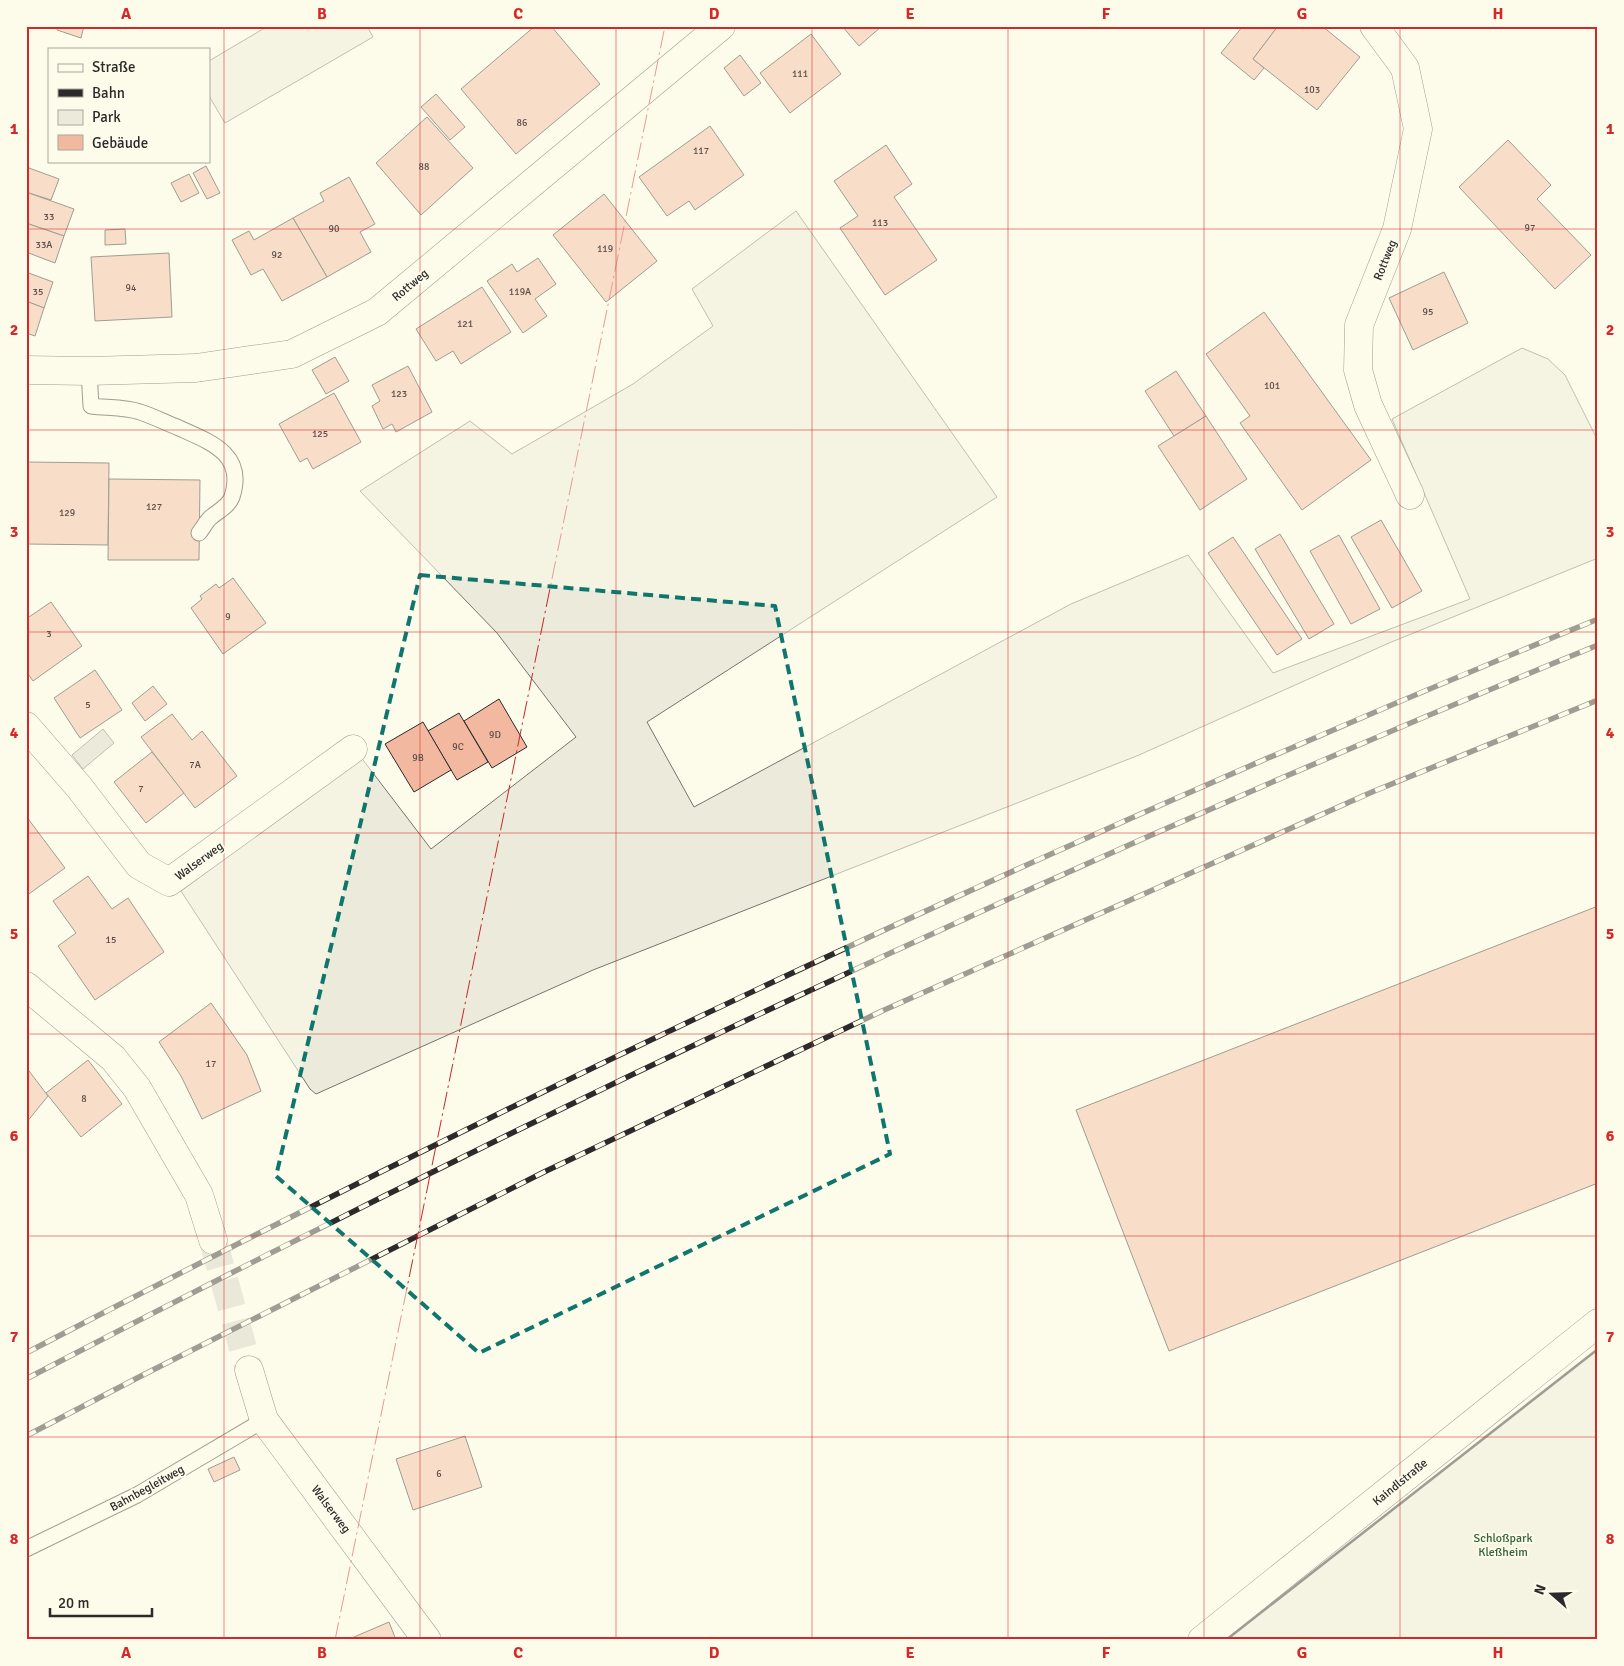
<svg xmlns="http://www.w3.org/2000/svg" width="1624" height="1666" font-family="Signika,sans-serif">
	<style>
		.green { fill: #ecebdb; stroke: #74746e }
		.water { fill: #d8d7c9; stroke: #74746e }
		.building { fill: #f2b8a0; stroke: #2b2b2b }
		.lines { fill: none; stroke-linecap: round; stroke-linejoin: round }
		.minor-tunnel { stroke: #d3d1c4; stroke-width: 28; stroke-dasharray: 28 14; stroke-linecap: butt }
		.service-casing { stroke: #2b2b2b; stroke-width: 17 }
		.minor-casing { stroke: #2b2b2b; stroke-width: 29 }
		.service { stroke: #fdfbea; stroke-width: 15 }
		.minor { stroke: #fdfbea; stroke-width: 28 }
		.rail-casing { stroke: #2b2b2b; stroke-width: 5.5 }
		.rail { stroke: #fdfbea; stroke-width: 4; stroke-dasharray: 11; stroke-linecap: butt }
		.wall { stroke: #2b2b2b; stroke-width: 2.5 }
		.power { stroke: #c62828; stroke-width: 1; stroke-dasharray: 18 4 2.5 4; stroke-linecap: butt }
		.marked { fill: none; stroke: #0f766e; stroke-width: 4; stroke-dasharray: 10 6; stroke-linejoin: round }
		.grid { fill: none; stroke: #d62828; stroke-width: 1; stroke-opacity: 0.55 }
		.labels { text-anchor: middle; stroke-width: 4; stroke-linejoin: round; paint-order: stroke }
		.number-label { font-size: 10px; fill: #5d4e48 }
		.street-label { font-size: 12px; fill: #2b2b2b; stroke: #fdfbea }
		.park-label { font-size: 12px; fill: #34623c; stroke: #fdfbea }
		.neatline { fill: none; stroke: #d62828; stroke-width: 2 }
		.grid-label { font-size: 16px; text-anchor: middle; font-weight: bold; fill: #d62828 }
	</style>
	<rect width="100%" height="100%" fill="#fdfbea"/>
	<g class="green">
		<polygon points="268,26 367,26 373,37 225,123 209,96 209,61"/>
		<polygon points="796,211 997,497 647,722 694,807 1071,604 1188,555 1273,673 1470,599 1392,419 1522,348 1548,359 1565,375 1598,441 1598,558 1389,643 1139,755 593,970 316,1094 310,1089 181,891 360,756 431,849 576,737 497,633 360,491 470,421 512,454 633,384 713,326 692,289"/>
		<polygon points="1598,1349 1598,1640 1226,1640 1267,1607"/>
	</g>
	<polygon class="water" points="103,729 114,743 83,769 72,755"/>
	<g class="building">
		<polygon points="58,26 84,26 81,38 57,30"/>
		<polygon points="535,26 551,26 600,84 516,154 461,89"/>
		<polygon points="842,26 882,26 859,46"/>
		<polygon points="1243,26 1278,26 1253,59 1264,68 1254,80 1221,53"/>
		<polygon points="1278,26 1322,26 1360,57 1317,110 1253,59"/>
		<polygon points="811,34 841,74 790,113 760,73"/>
		<polygon points="740,55 761,83 744,96 724,68"/>
		<polygon points="436,94 465,127 450,140 421,107"/>
		<polygon points="427,117 473,168 421,215 376,163"/>
		<polygon points="710,126 744,175 695,210 689,201 667,216 639,177"/>
		<polygon points="1508,140 1551,185 1537,199 1591,255 1555,289 1459,187"/>
		<polygon points="886,145 912,184 894,197 937,260 885,295 840,228 858,216 834,181"/>
		<polygon points="206,166 220,193 207,199 193,173"/>
		<polygon points="29,168 59,179 51,200 26,192 26,177"/>
		<polygon points="189,174 199,193 181,202 171,183"/>
		<polygon points="349,177 375,224 360,232 371,252 327,277 293,218 324,201 320,193"/>
		<polygon points="26,192 74,209 64,236 26,223"/>
		<polygon points="604,194 657,261 606,302 553,235"/>
		<polygon points="293,218 327,277 282,301 263,269 251,275 232,240 249,231 254,240"/>
		<polygon points="26,223 64,236 55,263 26,252"/>
		<polygon points="125,229 126,244 105,245 105,230"/>
		<polygon points="169,253 172,317 95,321 91,257"/>
		<polygon points="538,258 556,284 535,299 547,316 523,333 487,281 512,264 517,272"/>
		<polygon points="26,272 53,282 44,308 26,301"/>
		<polygon points="1444,272 1468,323 1413,350 1389,298"/>
		<polygon points="482,287 511,332 461,364 453,351 436,361 416,329"/>
		<polygon points="26,301 44,308 35,336 26,333"/>
		<polygon points="1264,312 1371,460 1302,510 1240,423 1250,416 1206,354"/>
		<polygon points="335,357 349,381 326,394 312,370"/>
		<polygon points="408,366 432,412 396,432 392,424 383,429 372,406 380,401 372,385"/>
		<polygon points="1176,371 1206,416 1174,436 1145,391"/>
		<polygon points="334,393 361,442 313,469 307,458 300,462 279,424"/>
		<polygon points="1206,416 1247,479 1200,510 1158,446"/>
		<polygon points="26,462 109,463 108,545 26,544"/>
		<polygon points="109,479 200,480 199,560 108,560"/>
		<polygon points="1381,520 1422,591 1392,608 1351,537"/>
		<polygon points="1280,534 1334,624 1309,639 1255,549"/>
		<polygon points="1339,535 1380,609 1351,624 1310,551"/>
		<polygon points="1233,537 1302,639 1277,655 1208,553"/>
		<polygon points="233,578 266,623 223,654 191,608 202,599 200,596 216,584 219,588"/>
		<polygon points="51,602 82,646 33,681 26,671 26,619"/>
		<polygon points="95,670 122,710 80,738 54,698"/>
		<polygon points="153,686 167,704 145,721 132,703"/>
		<polygon points="499,699 527,747 492,768 464,721"/>
		<polygon points="459,713 488,762 457,780 428,731"/>
		<polygon points="172,714 192,740 202,731 237,776 195,808 141,737"/>
		<polygon points="423,722 451,770 414,792 385,744"/>
		<polygon points="152,752 184,793 146,823 114,782"/>
		<polygon points="26,816 65,868 26,896"/>
		<polygon points="88,876 112,909 128,898 164,952 95,1000 58,946 76,933 53,901"/>
		<polygon points="1598,906 1598,1183 1169,1351 1076,1110"/>
		<polygon points="211,1003 247,1055 261,1091 202,1119 181,1076 159,1042"/>
		<polygon points="88,1060 122,1104 81,1137 46,1093"/>
		<polygon points="26,1067 48,1096 26,1123"/>
		<polygon points="465,1436 482,1487 413,1510 396,1459"/>
		<polygon points="234,1457 240,1470 214,1482 208,1469"/>
		<polygon points="389,1622 396,1640 347,1640"/>
	</g>
	<g class="lines">
		<polyline class="minor-tunnel" points="213,1240 249,1370"/>
		<defs>
			<g id="service">
				<path d="M 89,371 L 91,406 C 106,408 125,407 140,412 C 153,416 166,423 179,428 C 210,442 246,454 232,497 C 228,507 218,511 210,518 C 206,522 203,528 199,533"/>
				<polyline points="26,1549 137,1495 264,1420"/>
			</g>
			<g id="minor">
				<polyline points="1374,26 1405,68 1418,129 1397,229 1359,325 1358,370 1368,405 1410,495"/>
				<polyline points="26,370 89,371 196,368 292,354 377,312 721,26"/>
				<polyline points="26,726 79,787 139,865 169,882 353,749"/>
				<polyline points="26,986 113,1058 137,1088 199,1195 213,1240"/>
				<polyline points="249,1370 264,1420 427,1640"/>
				<polyline points="1202,1640 1598,1323"/>
			</g>
		</defs>
		<use href="#service" class="service-casing"/>
		<use href="#minor" class="minor-casing"/>
		<use href="#service" class="service"/>
		<use href="#minor" class="minor"/>
		<defs>
			<g id="rail">
				<path d="M 26,1353 C 539,1085 1062,838 1598,619"/>
				<path d="M 26,1379 C 538,1111 1062,864 1598,645"/>
				<polyline points="26,1436 141,1376 544,1172 882,1011 1372,792 1598,700"/>
			</g>
		</defs>
		<use href="#rail" class="rail-casing"/>
		<use href="#rail" class="rail"/>
		<polyline class="wall" points="1226,1640 1598,1349"/>
		<polyline class="power" points="335,1640 665,26"/>
	</g>
	<path d="M0 0H1624V1666H0ZM 420,575 L 775,606 L 890,1154 L 479,1353 L 276,1176 Z" fill="#fdfbea" fill-opacity=".55" fill-rule="evenodd"/>
	<path class="marked" d="M 420,575 L 775,606 L 890,1154 L 479,1353 L 276,1176 Z"/>
	<path class="grid" d="M 224,26 L 224,1640M 420,26 L 420,1640M 616,26 L 616,1640M 812,26 L 812,1640M 1008,26 L 1008,1640M 1204,26 L 1204,1640M 1400,26 L 1400,1640M 26,229 L 1598,229M 26,430 L 1598,430M 26,632 L 1598,632M 26,833 L 1598,833M 26,1034 L 1598,1034M 26,1236 L 1598,1236M 26,1437 L 1598,1437"/>
	<g class="labels">
		<g class="number-label">
			<text x="800" y="77">111</text>
			<text x="1312" y="93">103</text>
			<text x="522" y="126">86</text>
			<text x="701" y="154">117</text>
			<text x="424" y="170">88</text>
			<text x="49" y="220">33</text>
			<text x="880" y="226">113</text>
			<text x="1530" y="231">97</text>
			<text x="334" y="232">90</text>
			<text x="44" y="248">33A</text>
			<text x="605" y="252">119</text>
			<text x="277" y="258">92</text>
			<text x="131" y="291">94</text>
			<text x="38" y="295">35</text>
			<text x="520" y="295">119A</text>
			<text x="1428" y="315">95</text>
			<text x="465" y="327">121</text>
			<text x="1272" y="389">101</text>
			<text x="399" y="397">123</text>
			<text x="320" y="437">125</text>
			<text x="154" y="510">127</text>
			<text x="67" y="516">129</text>
			<text x="228" y="620">9</text>
			<text x="49" y="637">3</text>
			<text x="88" y="708">5</text>
			<text x="495" y="738">9D</text>
			<text x="458" y="750">9C</text>
			<text x="418" y="761">9B</text>
			<text x="195" y="768">7A</text>
			<text x="141" y="792">7</text>
			<text x="111" y="943">15</text>
			<text x="211" y="1067">17</text>
			<text x="84" y="1102">8</text>
			<text x="439" y="1477">6</text>
		</g>
		<g class="street-label">
			<text transform="translate(1385 260) rotate(-68)" y="4">Rottweg</text>
			<text transform="translate(410 285) rotate(-40)" y="4">Rottweg</text>
			<text transform="translate(199 861) rotate(-36)" y="4">Walserweg</text>
			<text transform="translate(1400 1482) rotate(-39)" y="4">Kaindlstraße</text>
			<text transform="translate(147 1488) rotate(-29)" y="4">Bahnbegleitweg</text>
			<text transform="translate(331 1509) rotate(53)" y="4">Walserweg</text>
		</g>
		<g class="park-label">
			<text x="1503" y="1542">Schloßpark<tspan x="1503" dy="14">Kleßheim</tspan></text>
		</g>
	</g>
	<rect width="1624" height="1666" fill="none" stroke="#fdfbea" stroke-width="55"/>
	<rect x="48" y="48" width="162" height="115" fill="#fdfbea" stroke="#a9a89e"/>
	<rect x="58" y="64" width="25" height="8" fill="#fdfbea" stroke="#a9a89e"/>
	<text x="92" y="72" font-size="15" fill="#2b2b2b">Straße</text>
	<rect x="58" y="89" width="25" height="8" fill="#2b2b2b" stroke="#a9a89e"/>
	<text x="92" y="98" font-size="15" fill="#2b2b2b">Bahn</text>
	<rect x="58" y="110" width="25" height="15" fill="#ecebdb" stroke="#a9a89e"/>
	<text x="92" y="122" font-size="15" fill="#2b2b2b">Park</text>
	<rect x="58" y="135" width="25" height="15" fill="#f2b8a0" stroke="#a9a89e"/>
	<text x="92" y="148" font-size="15" fill="#2b2b2b">Gebäude</text>
	<g transform="translate(1552 1594) rotate(290)" stroke="#fdfbea" stroke-width="4" paint-order="stroke">
	<path d="M0-4L9 19L0 12L-9 19Z" fill="#2b2b2b"/>
	<text y="-8" font-size="14" font-weight="bold" text-anchor="middle" fill="#2b2b2b">N</text>
	</g>
	<path d="M50 1608v8h102v-8" fill="none" stroke="#2b2b2b" stroke-width="2.5"/>
	<text x="58" y="1608" font-size="15" fill="#2b2b2b" stroke="#fdfbea" stroke-width="4" paint-order="stroke">20 m</text>
	<rect x="28" y="28" width="1568" height="1610" class="neatline"/>
	<g class="grid-label">
		<text x="126" y="19">A</text>
		<text x="322" y="19">B</text>
		<text x="518" y="19">C</text>
		<text x="714" y="19">D</text>
		<text x="910" y="19">E</text>
		<text x="1106" y="19">F</text>
		<text x="1302" y="19">G</text>
		<text x="1498" y="19">H</text>
		<text x="14" y="134">1</text>
		<text x="1610" y="134">1</text>
		<text x="14" y="335">2</text>
		<text x="1610" y="335">2</text>
		<text x="14" y="537">3</text>
		<text x="1610" y="537">3</text>
		<text x="14" y="738">4</text>
		<text x="1610" y="738">4</text>
		<text x="14" y="939">5</text>
		<text x="1610" y="939">5</text>
		<text x="14" y="1141">6</text>
		<text x="1610" y="1141">6</text>
		<text x="14" y="1342">7</text>
		<text x="1610" y="1342">7</text>
		<text x="14" y="1544">8</text>
		<text x="1610" y="1544">8</text>
		<text x="126" y="1658">A</text>
		<text x="322" y="1658">B</text>
		<text x="518" y="1658">C</text>
		<text x="714" y="1658">D</text>
		<text x="910" y="1658">E</text>
		<text x="1106" y="1658">F</text>
		<text x="1302" y="1658">G</text>
		<text x="1498" y="1658">H</text>
	</g>
</svg>
